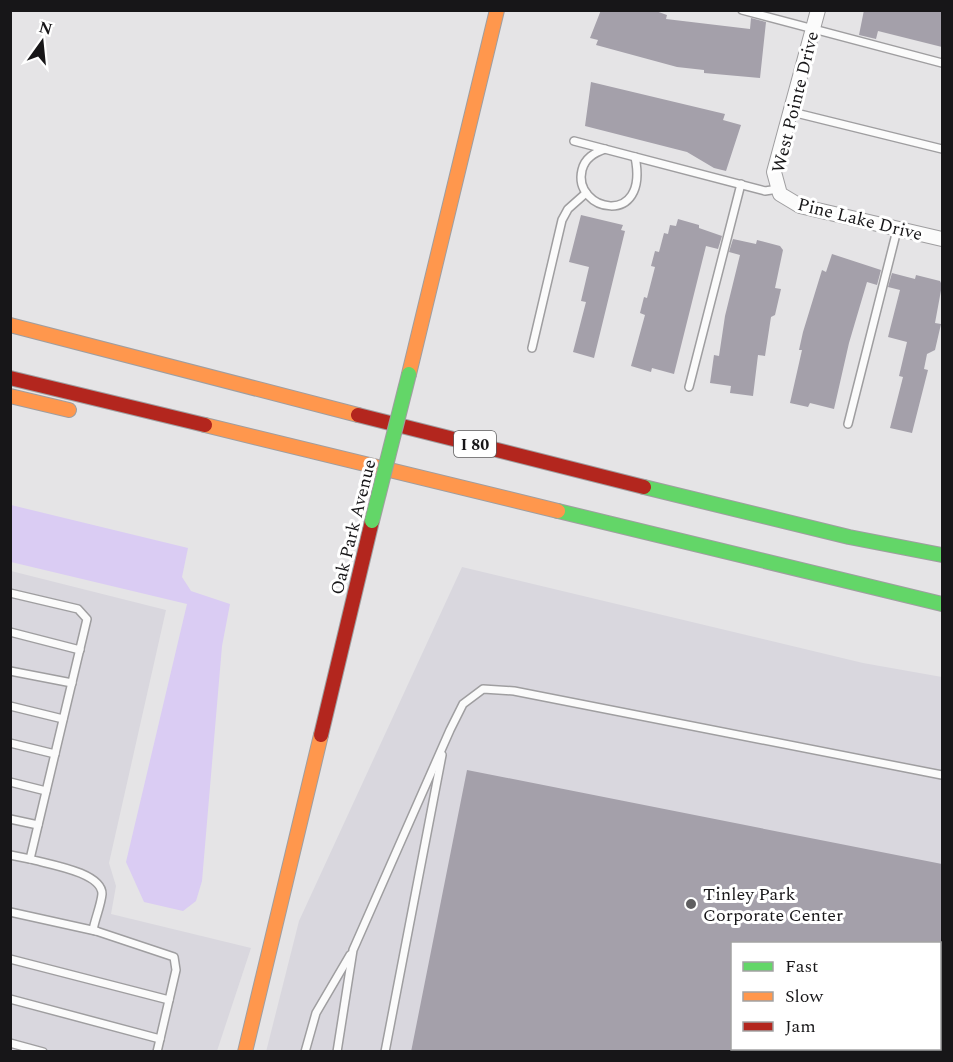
<svg xmlns="http://www.w3.org/2000/svg" width="953" height="1062" font-family="Spectral,serif">
	<style>
		.built { fill: #d9d7de; fill-rule: evenodd }
		.water { fill: #daccf3 }
		.building { fill: #a4a0aa }
		.lines { fill: none; stroke-linecap: round; stroke-linejoin: round }
		.lane-casing { stroke: #9f9ea0; stroke-width: 10 }
		.street-casing { stroke: #9f9ea0; stroke-width: 16 }
		.fast-casing { stroke: #9f9ea0; stroke-width: 16 }
		.slow-casing { stroke: #9f9ea0; stroke-width: 16 }
		.jam-casing { stroke: #9f9ea0; stroke-width: 16 }
		.lane { stroke: #fbfbfb; stroke-width: 7 }
		.street { stroke: #fbfbfb; stroke-width: 14 }
		.fast { stroke: #63d668; stroke-width: 14 }
		.slow { stroke: #ff974d; stroke-width: 14 }
		.jam { stroke: #b3261e; stroke-width: 14 }
		.fast-bridge-casing { stroke: #9f9ea0; stroke-width: 16; stroke-linecap: butt }
		.fast-bridge { stroke: #63d668; stroke-width: 14 }
		.poi-dot { fill: #5f5e60; stroke: #fff; stroke-width: 2 }
		.labels { text-anchor: middle; stroke-width: 6; stroke-linejoin: round; paint-order: stroke }
		.shield { fill: #fff; stroke: #5d5c5d; stroke-width: 1.5 }
		.shield-label { font-size: 16px; font-weight: bold; fill: #171618 }
		.street-label { font-size: 18px; fill: #171618; stroke: #fff }
		.poi-label { font-size: 18px; fill: #171618; stroke: #fff; text-anchor: start }
	</style>
	<rect width="100%" height="100%" fill="#e5e4e6"/>
	<g class="built">
		<path d="M 462,567 L 863,663 L 942,677 L 942,1051 L 266,1052 L 299,921 ZM 732,944 L 940,944 L 940,1048 L 732,1048 Z"/>
		<polygon points="11,571 166,610 109,863 116,886 111,914 251,948 217,1051 11,1052"/>
	</g>
	<polygon class="water" points="11,505 188,548 182,577 191,591 230,604 222,646 202,881 196,901 183,911 144,902 126,862 187,604 11,562"/>
	<g class="building">
		<polygon points="601,10 653,10 667,15 666,19 750,29 751,18 766,22 760,78 704,73 704,70 677,67 596,45 598,40 590,38"/>
		<polygon points="864,10 942,10 942,47 878,31 876,39 859,35"/>
		<polygon points="591,82 725,114 723,120 741,125 726,171 714,168 687,152 585,126"/>
		<polygon points="581,215 623,225 621,230 625,231 594,358 573,352 586,302 581,301 589,267 569,262"/>
		<polygon points="678,219 699,225 699,228 722,236 718,249 706,246 674,374 652,368 651,372 631,366 645,315 640,313 644,297 647,298 655,267 651,266 655,251 659,252 664,233 668,234 670,225 676,226"/>
		<polygon points="733,239 756,244 757,240 780,246 783,250 775,288 781,289 775,315 771,317 765,356 758,355 753,396 730,393 731,386 710,383 714,355 719,356 725,316 740,255 729,252"/>
		<polygon points="832,254 881,270 877,285 867,282 849,343 834,409 810,403 808,407 790,403 802,350 799,350 803,332 822,270 826,272"/>
		<polygon points="892,273 915,279 916,275 940,281 942,285 935,323 941,324 935,350 927,354 924,369 928,370 912,433 890,428 903,377 899,376 907,342 888,337 900,290 888,287"/>
		<polygon points="467,770 942,864 942,944 732,944 732,1052 411,1052"/>
	</g>
	<g class="lines">
		<defs>
			<g id="lane">
				<polyline points="742,10 942,63"/>
				<polyline points="792,112 942,149"/>
				<polyline points="574,141 765,191 778,189"/>
				<path d="M 605,149 C 594,153 585,158 582,170 C 572,211 650,229 635,157"/>
				<polyline points="532,348 562,220 568,209 586,193"/>
				<polyline points="689,387 741,184"/>
				<polyline points="848,424 897,230"/>
				<path d="M 10,593 L 78,609 L 87,619 L 30,859 C 47,864 102,872 102,894 C 101,905 95,919 93,930 L 174,957 L 176,970 L 157,1052"/>
				<polyline points="10,632 80,650"/>
				<polyline points="10,671 72,683"/>
				<polyline points="10,706 63,719"/>
				<polyline points="10,743 55,754"/>
				<polyline points="10,782 46,791"/>
				<polyline points="10,819 38,825"/>
				<polyline points="10,855 30,859"/>
				<polyline points="10,912 96,931"/>
				<polyline points="10,959 169,1000"/>
				<polyline points="10,999 160,1039"/>
				<polyline points="10,1043 43,1052"/>
				<polyline points="305,1052 316,1013 350,955"/>
				<polyline points="337,1052 353,950 450,730 463,704 483,689 514,691 942,775"/>
				<polyline points="385,1052 442,755"/>
			</g>
			<polyline id="street" points="818,10 774,172 780,194 800,206 942,239"/>
			<g id="fast">
				<polyline points="644,487 849,537 942,555"/>
				<polyline points="558,511 942,604"/>
			</g>
			<g id="slow">
				<polyline points="10,325 358,415"/>
				<polyline points="409,374 497,10"/>
				<polyline points="10,396 69,410"/>
				<polyline points="205,425 558,511"/>
				<polyline points="245,1052 321,735"/>
			</g>
			<g id="jam">
				<polyline points="10,378 205,425"/>
				<polyline points="358,415 644,487"/>
				<polyline points="321,735 372,521"/>
			</g>
		</defs>
		<use href="#lane" class="lane-casing"/>
		<use href="#street" class="street-casing"/>
		<use href="#fast" class="fast-casing"/>
		<use href="#slow" class="slow-casing"/>
		<use href="#jam" class="jam-casing"/>
		<use href="#lane" class="lane"/>
		<use href="#street" class="street"/>
		<use href="#fast" class="fast"/>
		<use href="#slow" class="slow"/>
		<use href="#jam" class="jam"/>
		<defs>
			<polyline id="fast-bridge" points="372,521 409,374"/>
		</defs>
		<use href="#fast-bridge" class="fast-bridge-casing"/>
		<use href="#fast-bridge" class="fast-bridge"/>
	</g>
	<circle class="poi-dot" cx="691" cy="904" r="6"/>
	<g class="labels">
		<rect class="shield" x="454" y="431" width="42" height="26" rx="4.5"/>
		<g class="shield-label">
			<text x="475" y="450">I 80</text>
		</g>
		<g class="street-label">
			<text transform="translate(795 102) rotate(-76)" y="6">West Pointe Drive</text>
			<text transform="translate(860 219) rotate(14)" y="6">Pine Lake Drive</text>
			<text transform="translate(353 527) rotate(-76)" y="6">Oak Park Avenue</text>
		</g>
		<g class="poi-label">
			<text x="703" y="900">Tinley Park<tspan x="703" dy="21">Corporate Center</tspan></text>
		</g>
	</g>
	<rect width="953" height="1062" fill="none" stroke="#171618" stroke-width="24"/>
	<rect x="731" y="942" width="210" height="108" fill="#ffffff" stroke="#a2a2a3" stroke-width="1.5"/>
	<rect x="743" y="962" width="30" height="9" fill="#63d668" stroke="#a2a2a3" stroke-width="1.5"/>
	<text x="785" y="972" font-size="18" fill="#171618">Fast</text>
	<rect x="743" y="992" width="30" height="9" fill="#ff974d" stroke="#a2a2a3" stroke-width="1.5"/>
	<text x="785" y="1002" font-size="18" fill="#171618">Slow</text>
	<rect x="743" y="1022" width="30" height="9" fill="#b3261e" stroke="#a2a2a3" stroke-width="1.5"/>
	<text x="785" y="1032" font-size="18" fill="#171618">Jam</text>
	<g transform="translate(42 42) rotate(15)" stroke="#ffffff" stroke-width="4.5" paint-order="stroke">
	<path d="M0-4.5L10 22L0 15L-10 22Z" fill="#171618"/>
	<text y="-9" font-size="16" font-weight="bold" text-anchor="middle" fill="#171618">N</text>
	</g>
</svg>
